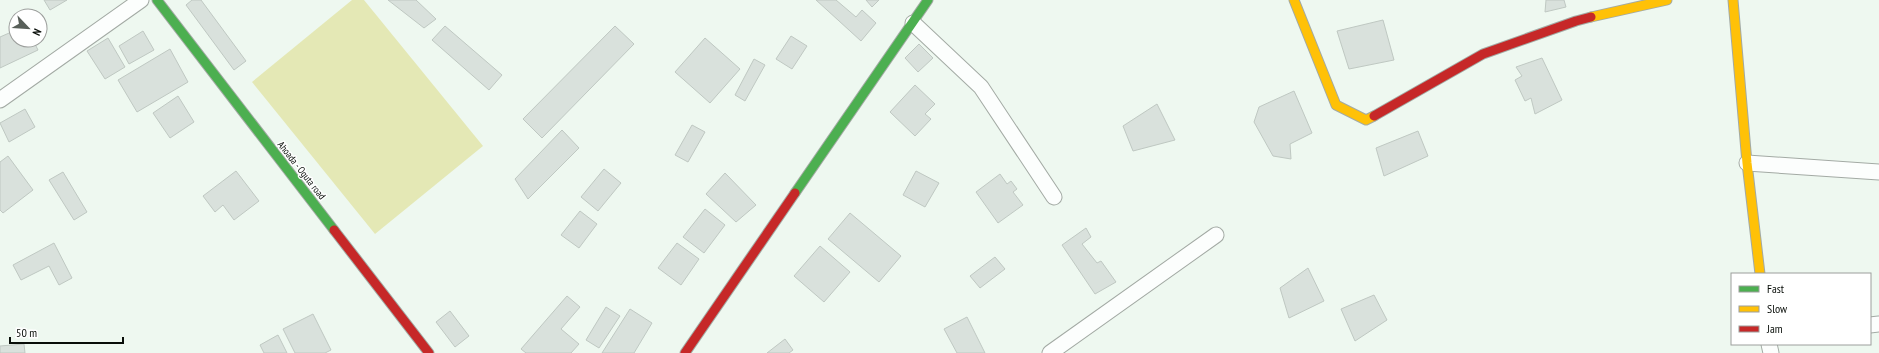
<svg xmlns="http://www.w3.org/2000/svg" width="1879" height="353" font-family="'PT Sans Narrow',sans-serif">
	<style>
		.green { fill: #e4e8b5 }
		.building { fill: #d9e1dc; stroke: #bfc8c2 }
		.lines { fill: none; stroke-linecap: round; stroke-linejoin: round }
		.street-casing { stroke: #a3aaa4; stroke-width: 17 }
		.fast-casing { stroke: #a3aaa4; stroke-width: 11 }
		.slow-casing { stroke: #a3aaa4; stroke-width: 11 }
		.jam-casing { stroke: #a3aaa4; stroke-width: 11 }
		.street { stroke: #fcfefd; stroke-width: 15 }
		.fast { stroke: #4caf50; stroke-width: 9 }
		.slow { stroke: #ffc107; stroke-width: 9 }
		.jam { stroke: #c62828; stroke-width: 9 }
		.labels { text-anchor: middle; stroke-width: 3; stroke-linejoin: round; paint-order: stroke }
		.street-label { font-size: 10px; fill: #080d08; stroke: #fff }
	</style>
	<rect width="100%" height="100%" fill="#eef8f0"/>
	<polygon class="green" points="352,0 364,0 483,146 375,234 252,82"/>
	<g class="building">
		<polygon points="44,0 67,0 50,10"/>
		<polygon points="192,0 201,0 246,61 234,70 186,5"/>
		<polygon points="388,0 416,0 436,19 424,28"/>
		<polygon points="816,0 836,0 856,17 862,10 876,23 861,41"/>
		<polygon points="866,0 879,0 872,7"/>
		<polygon points="1546,0 1564,0 1566,7 1545,12"/>
		<polygon points="1383,20 1394,60 1349,69 1337,31"/>
		<polygon points="445,26 502,75 489,90 432,40"/>
		<polygon points="615,26 634,44 542,138 523,119"/>
		<polygon points="16,30 16,40 33,40 38,50 0,68 0,37"/>
		<polygon points="143,31 154,50 129,64 119,46"/>
		<polygon points="791,36 807,46 792,69 776,59"/>
		<polygon points="108,38 125,67 105,79 87,51"/>
		<polygon points="705,38 740,69 710,103 675,72"/>
		<polygon points="919,44 933,58 918,72 905,58"/>
		<polygon points="170,49 188,82 137,112 118,80"/>
		<polygon points="1542,58 1562,100 1535,114 1531,98 1525,101 1515,80 1522,76 1516,67"/>
		<polygon points="754,59 765,65 745,101 735,95"/>
		<polygon points="915,85 935,104 925,114 931,119 915,136 890,112"/>
		<polygon points="1294,91 1312,133 1290,144 1291,159 1273,156 1254,122 1259,107"/>
		<polygon points="178,96 194,122 170,138 153,113"/>
		<polygon points="1157,104 1175,140 1133,151 1123,126"/>
		<polygon points="25,109 35,127 9,142 0,123"/>
		<polygon points="692,125 705,132 688,162 675,155"/>
		<polygon points="562,130 579,148 528,199 515,179"/>
		<polygon points="1418,131 1428,156 1384,176 1376,148"/>
		<polygon points="8,156 33,190 3,213 0,210 0,162"/>
		<polygon points="604,169 621,183 598,211 581,197"/>
		<polygon points="236,171 259,201 234,220 223,205 215,212 203,196"/>
		<polygon points="916,171 939,183 925,207 903,195"/>
		<polygon points="63,172 87,212 74,220 49,180"/>
		<polygon points="725,173 756,205 736,222 706,194"/>
		<polygon points="1000,174 1007,184 1011,181 1017,189 1013,192 1023,205 998,223 976,192"/>
		<polygon points="705,209 725,225 704,253 683,237"/>
		<polygon points="580,211 597,224 579,248 561,235"/>
		<polygon points="850,213 901,256 879,282 828,239"/>
		<polygon points="1086,228 1091,237 1082,244 1097,263 1101,261 1116,282 1095,294 1062,245"/>
		<polygon points="54,243 72,278 59,285 49,266 21,280 13,265"/>
		<polygon points="677,243 699,259 681,285 658,268"/>
		<polygon points="820,246 850,272 824,302 794,276"/>
		<polygon points="995,257 1005,269 980,288 970,276"/>
		<polygon points="1308,268 1324,301 1289,318 1280,288"/>
		<polygon points="1374,295 1387,320 1355,341 1341,309"/>
		<polygon points="567,296 580,307 561,329 579,344 571,353 526,353 521,349"/>
		<polygon points="606,307 620,316 599,348 586,340"/>
		<polygon points="630,309 652,323 634,353 602,353"/>
		<polygon points="450,311 469,336 455,347 436,322"/>
		<polygon points="313,314 331,350 325,353 295,353 283,329"/>
		<polygon points="967,317 985,353 957,353 944,329"/>
		<polygon points="278,335 287,353 264,353 260,345"/>
		<polygon points="785,339 793,350 789,353 767,353"/>
		<polygon points="24,344 25,353 0,353 0,346"/>
	</g>
	<g class="lines">
		<defs>
			<g id="street">
				<polyline points="913,23 981,87 1054,197"/>
				<polyline points="0,100 141,0"/>
				<polyline points="1747,163 1879,172"/>
				<polyline points="1870,325 1879,324"/>
				<polyline points="1769,344 1771,353"/>
				<polyline points="1050,353 1216,235"/>
			</g>
			<g id="fast">
				<polyline points="157,0 334,230"/>
				<polyline points="795,193 928,0"/>
			</g>
			<g id="slow">
				<polyline points="1294,0 1336,105 1366,120 1374,116"/>
				<polyline points="1733,0 1747,163 1760,274"/>
				<polyline points="1591,17 1667,0"/>
			</g>
			<g id="jam">
				<polyline points="1374,116 1483,54 1576,21 1591,17"/>
				<polyline points="334,230 429,353"/>
				<polyline points="685,353 795,193"/>
			</g>
		</defs>
		<use href="#street" class="street-casing"/>
		<use href="#fast" class="fast-casing"/>
		<use href="#slow" class="slow-casing"/>
		<use href="#jam" class="jam-casing"/>
		<use href="#street" class="street"/>
		<use href="#fast" class="fast"/>
		<use href="#slow" class="slow"/>
		<use href="#jam" class="jam"/>
	</g>
	<g class="labels">
		<g class="street-label">
			<text transform="translate(302 170) rotate(52)" y="4">Ahoada - Oguta road</text>
		</g>
	</g>
	<rect x="1731" y="273" width="140" height="72" fill="#ffffff" stroke="#9c9e9c"/>
	<rect x="1739" y="286" width="20" height="6" fill="#4caf50" stroke="#9c9e9c"/>
	<text x="1767" y="293" font-size="12" fill="#080d08">Fast</text>
	<rect x="1739" y="306" width="20" height="6" fill="#ffc107" stroke="#9c9e9c"/>
	<text x="1767" y="313" font-size="12" fill="#080d08">Slow</text>
	<rect x="1739" y="326" width="20" height="6" fill="#c62828" stroke="#9c9e9c"/>
	<text x="1767" y="333" font-size="12" fill="#080d08">Jam</text>
	<g transform="translate(28 28) rotate(115)"><circle r="19" fill="#ffffff" stroke="#9c9e9c"/>
	<path d="M0-3L7 15L0 10L-7 15Z" fill="#585f59"/>
	<text y="-6" font-size="11" font-weight="bold" text-anchor="middle" fill="#080d08">N</text>
	</g>
	<path d="M10 337v6h113v-6" fill="none" stroke="#080d08" stroke-width="2"/>
	<text x="16" y="337" font-size="12" fill="#080d08" stroke="#ffffff" stroke-width="3" paint-order="stroke">50 m</text>
</svg>
